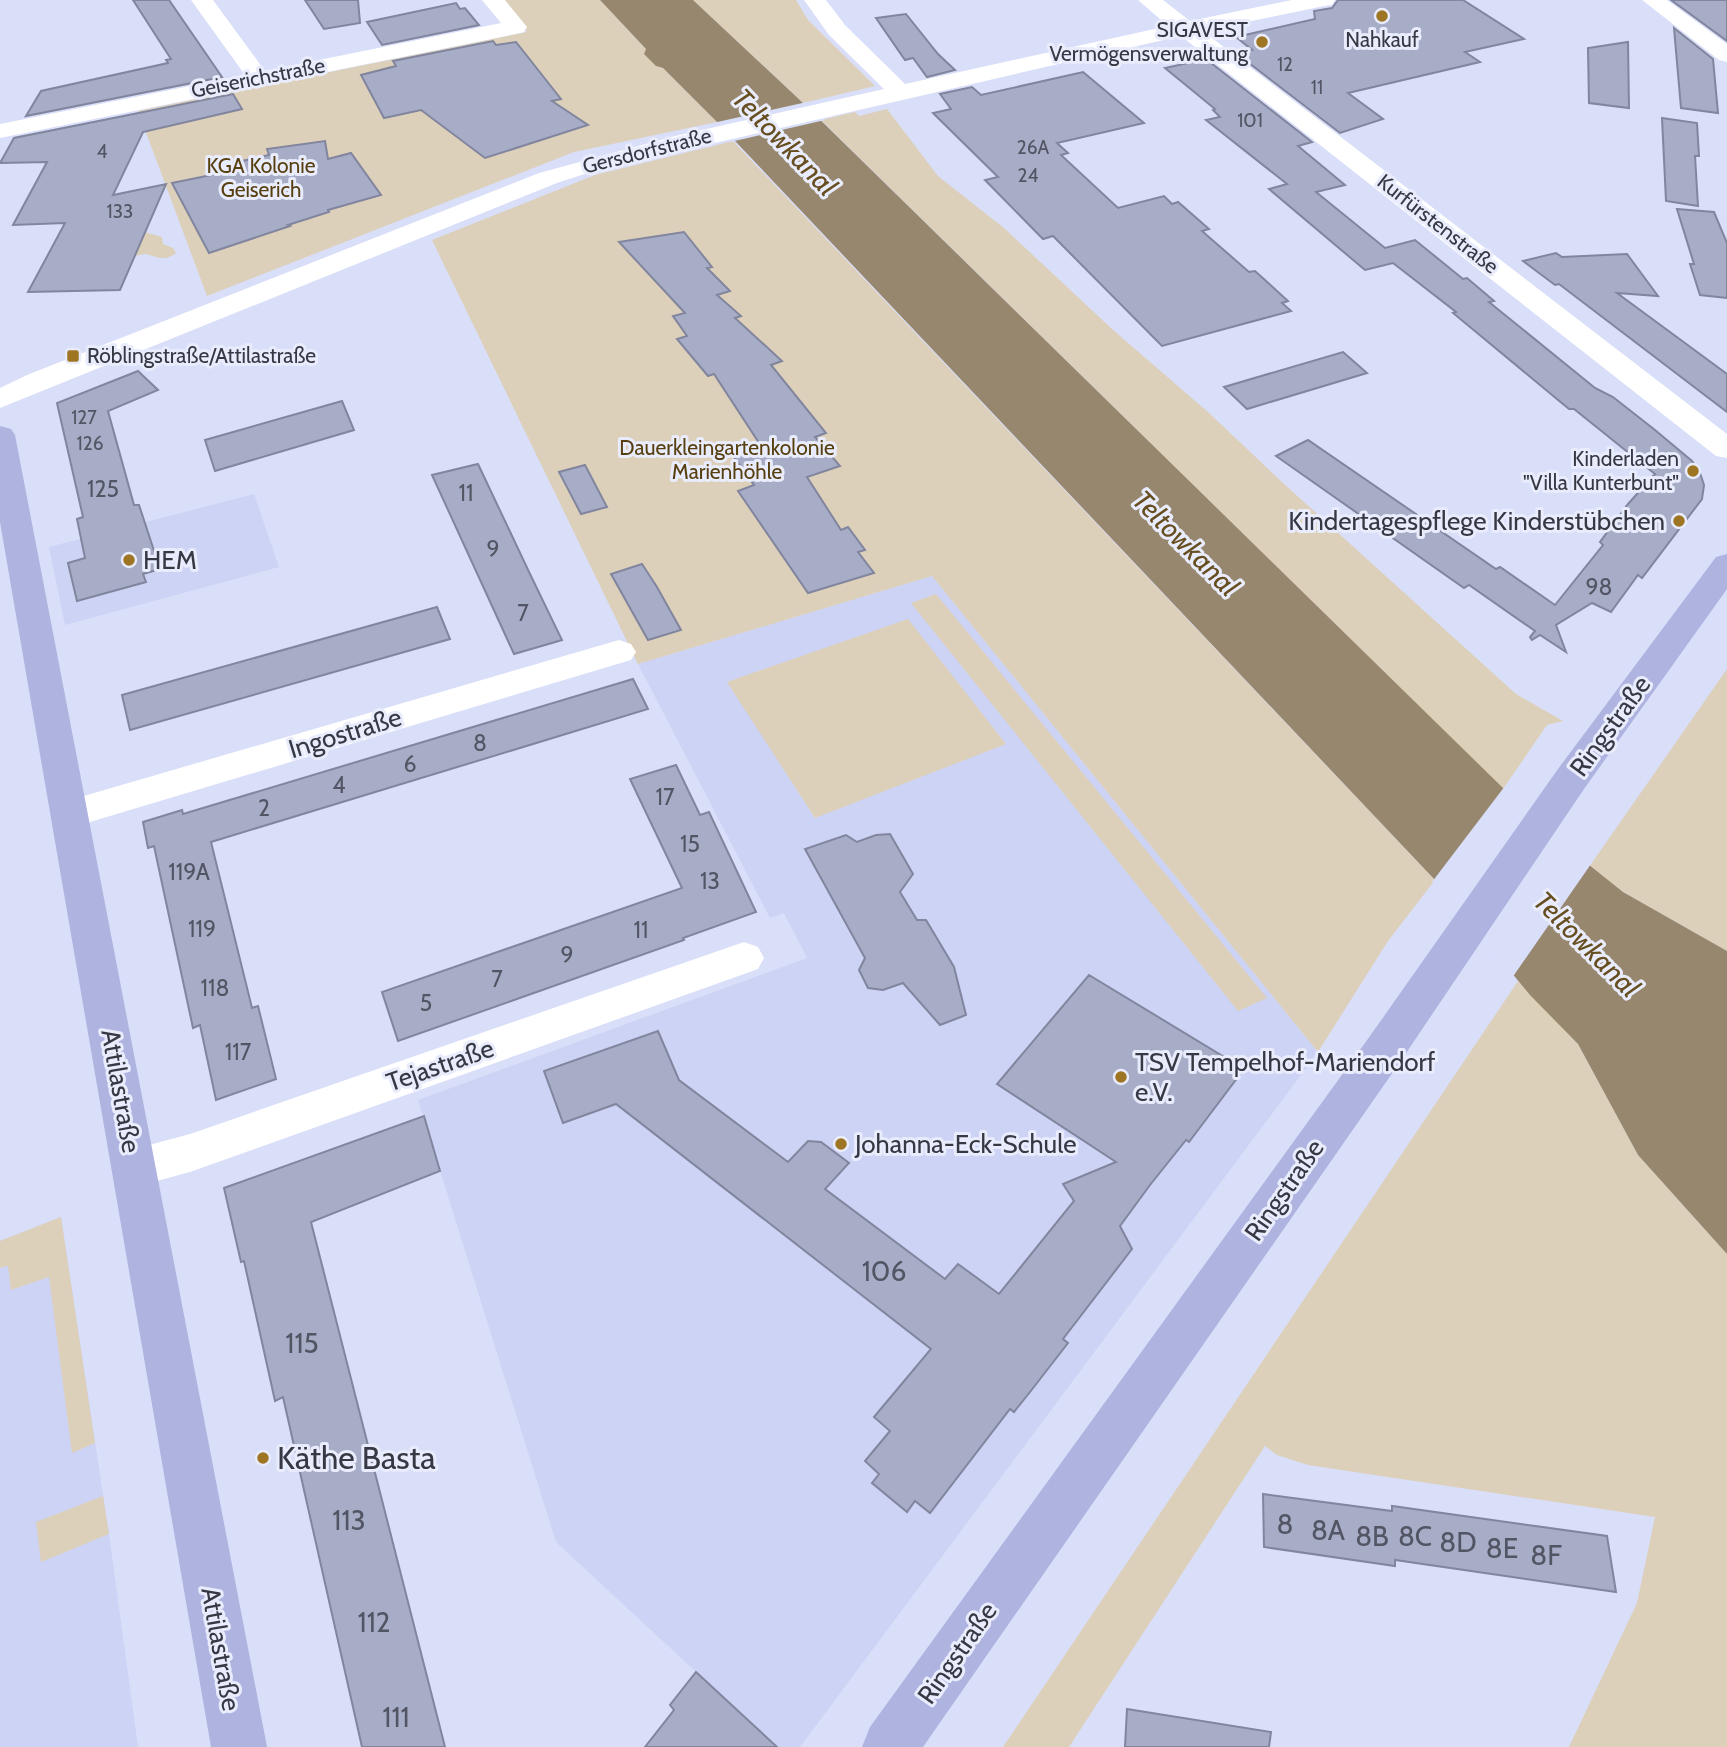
<svg xmlns="http://www.w3.org/2000/svg" width="1727" height="1747" font-family="Cabin,sans-serif">
	<style>
		.built { fill: #cdd3f4 }
		.green { fill: #ddd0ba }
		.water { fill: #97876e }
		.pier { fill: #d9def9 }
		.building { fill: #a8adc7; stroke: #81859e; stroke-width: 2 }
		.lines { fill: none; stroke-linecap: round; stroke-linejoin: round }
		.minor { fill: #fff; fill-rule: evenodd }
		.major { fill: #aeb3e0; fill-rule: evenodd }
		.poi-dot { fill: #9e7523; stroke: #e9ecfc; stroke-width: 2.5 }
		.labels { text-anchor: middle; stroke-width: 6; stroke-linejoin: round; paint-order: stroke }
		.far-number-label { font-size: 19px; fill: #525564 }
		.far-poi-label { font-size: 21px; fill: #363843; stroke: #e9ecfc; text-anchor: end }
		.far-street-label { font-size: 21px; fill: #363843; stroke: #e9ecfc }
		.far-park-label { font-size: 21px; fill: #573f0f; stroke: #e9ecfc }
		.number-label { font-size: 23px; fill: #525564 }
		.poi-label { font-size: 26px; fill: #363843; stroke: #e9ecfc; text-anchor: start }
		.street-label { font-size: 26px; fill: #363843; stroke: #e9ecfc }
		.water-label { font-size: 28px; font-style: italic; fill: #674e20; stroke: #e9ecfc }
		.near-number-label { font-size: 28px; fill: #525564 }
		.near-poi-label { font-size: 32px; fill: #363843; stroke: #e9ecfc; text-anchor: start }
	</style>
	<rect width="100%" height="100%" fill="#d9def9"/>
	<g class="built">
		<polygon points="254,494 279,567 65,625 49,547"/>
		<polygon points="932,576 1318,1052 800,1747 777,1747 556,1542 418,1100 807,958 784,913 770,918 638,664"/>
		<polygon points="61,1217 109,1534 138,1747 0,1747 0,1241"/>
	</g>
	<g class="green">
		<polygon points="501,0 600,0 646,49 656,66 663,68 717,122 574,152 207,296 138,111 527,32"/>
		<polygon points="693,0 796,0 808,20 875,86 803,103"/>
		<polygon points="887,109 938,176 1004,228 1112,329 1209,413 1283,483 1516,694 1563,721 1547,725 1503,789 821,120 855,112 859,116"/>
		<polygon points="733,141 1435,880 1388,941 1318,1052 932,576 638,664 432,240 595,175"/>
		<path d="M 145,232 L 162,237 L 163,244 L 173,248 L 176,253 C 163,262 158,257 146,254 C 142,254 137,256 133,256 Z"/>
		<polygon points="936,594 1267,998 1238,1011 911,603"/>
		<polygon points="908,619 1006,744 815,818 727,682"/>
		<polygon points="1727,669 1727,951 1623,892 1589,867"/>
		<polygon points="1518,981 1578,1044 1638,1155 1727,1254 1727,1747 1569,1747 1637,1603 1655,1517 1308,1465 1277,1455 1265,1446 1069,1747 1003,1747"/>
		<polygon points="61,1217 95,1443 72,1453 49,1277 11,1290 8,1266 0,1268 0,1241"/>
		<polygon points="103,1496 109,1534 41,1562 36,1522"/>
	</g>
	<polygon class="water" points="600,0 693,0 803,103 1549,833 1623,892 1727,951 1727,1254 1638,1155 1578,1044 1530,995 1435,880 717,122 663,68 656,66 644,54 646,49"/>
	<g class="pier">
		<polygon points="807,102 825,120 730,142 713,123"/>
		<polygon points="1505,786 1551,831 1591,864 1512,978 1432,882"/>
	</g>
	<g class="building">
		<polygon points="133,0 169,0 222,77 26,116 41,91 168,63 166,60 171,59"/>
		<polygon points="305,0 358,0 360,23 324,29"/>
		<polygon points="1338,0 1463,0 1524,39 1465,52 1480,62 1348,93 1383,119 1340,133 1236,53 1252,50 1236,37 1315,19 1314,11 1332,8"/>
		<polygon points="1671,0 1727,0 1727,41"/>
		<polygon points="456,3 460,9 465,8 479,25 382,45 367,22"/>
		<polygon points="906,14 938,54 955,70 927,77 913,58 905,60 876,18"/>
		<polygon points="1674,28 1713,59 1718,113 1681,108"/>
		<polygon points="493,41 496,45 516,42 561,99 552,101 588,125 485,158 421,110 384,118 361,75 396,66 393,61"/>
		<polygon points="1628,42 1629,108 1589,103 1588,48"/>
		<polygon points="1206,59 1312,142 1298,146 1345,185 1316,192 1385,248 1415,240 1463,279 1467,278 1494,301 1489,302 1595,388 1613,397 1655,430 1692,461 1700,473 1704,485 1702,499 1642,578 1638,575 1611,612 1592,603 1556,625 1566,652 1540,635 1532,640 1530,637 1535,631 1469,585 1464,588 1276,456 1308,440 1496,569 1500,567 1555,605 1603,545 1600,542 1628,504 1655,474 1574,409 1569,409 1453,313 1456,312 1393,263 1365,270 1269,189 1287,184 1206,120 1220,117 1213,110 1215,109 1165,68"/>
		<polygon points="1083,72 1144,123 1057,143 1068,153 1061,155 1118,208 1164,196 1172,204 1178,202 1209,229 1202,231 1249,272 1255,271 1288,301 1282,303 1291,311 1162,346 1053,236 1043,239 985,180 998,177 933,113 951,109 940,94 972,87 981,95"/>
		<polygon points="233,94 242,109 143,132 113,195 166,184 120,290 28,292 65,223 13,225 47,162 0,163 14,138"/>
		<polygon points="1662,118 1697,123 1699,156 1695,156 1698,206 1666,201"/>
		<polygon points="325,141 328,159 351,153 381,195 328,210 329,212 288,225 290,226 209,253 172,183 226,172 224,165 269,155 267,149"/>
		<polygon points="1677,209 1714,212 1727,243 1727,298 1700,295 1690,264 1694,264"/>
		<polygon points="684,232 712,267 707,268 730,291 717,295 741,316 735,318 782,361 771,365 826,433 815,437 840,466 807,477 841,530 848,527 865,550 858,552 874,573 808,593 738,491 754,485 732,454 761,446 714,374 708,376 677,339 687,336 673,316 685,313 619,242"/>
		<polygon points="1556,253 1562,257 1627,254 1658,296 1617,293 1727,374 1727,412 1559,284 1555,285 1523,261"/>
		<polygon points="1343,352 1367,373 1247,409 1224,387"/>
		<polygon points="138,371 158,390 108,411 134,505 139,505 160,569 143,574 146,582 77,601 68,563 85,558 77,519 83,517 57,403"/>
		<polygon points="342,401 354,430 215,471 205,440"/>
		<polygon points="478,464 530,574 562,640 514,654 432,475"/>
		<polygon points="585,465 607,507 581,514 559,472"/>
		<polygon points="642,564 657,587 681,630 648,640 611,574"/>
		<polygon points="437,607 450,639 130,730 122,695"/>
		<polygon points="633,679 648,709 211,842 252,1008 258,1006 276,1079 216,1100 200,1025 193,1028 154,846 148,848 143,822 182,810 183,814"/>
		<polygon points="676,765 700,815 709,812 756,912 683,938 684,940 398,1041 382,992 682,888 630,779"/>
		<polygon points="890,834 913,874 900,892 917,920 926,920 954,967 966,1015 940,1025 903,983 883,990 868,988 859,970 865,958 805,849 846,835 857,842 876,835"/>
		<polygon points="1089,975 1244,1069 1189,1142 1186,1140 1150,1185 1120,1226 1132,1249 1063,1339 1068,1343 1030,1392 1014,1412 1010,1409 930,1513 915,1501 907,1512 872,1483 879,1474 865,1461 890,1431 874,1417 931,1349 616,1104 563,1123 544,1071 658,1031 679,1080 788,1162 808,1141 821,1142 849,1163 825,1189 945,1279 958,1264 999,1294 1074,1201 1063,1184 1116,1162 997,1084"/>
		<polygon points="424,1116 440,1171 311,1222 445,1747 362,1747 283,1397 275,1401 244,1261 241,1262 224,1188"/>
		<polygon points="1263,1494 1392,1511 1392,1506 1607,1536 1616,1592 1395,1560 1395,1566 1264,1547"/>
		<polygon points="696,1672 777,1747 645,1747 674,1710 670,1705"/>
		<polygon points="1127,1709 1271,1732 1269,1747 1125,1747"/>
	</g>
	<g class="lines">
		<g class="minor">
			<polygon points="191,0 213,0 265,71 501,23 482,0 505,0 527,27 524,32 516,34 0,138 0,124 245,75"/>
			<polygon points="804,0 826,0 845,25 905,84 1168,26 1138,0 1163,0 1190,21 1292,0 1335,0 1332,5 1324,6 1203,31 1727,434 1727,458 1716,456 1181,36 597,170 557,183 0,408 0,388 27,375 539,173 675,136 884,89 829,35"/>
			<polygon points="1642,0 1667,0 1727,44 1727,62 1719,60"/>
			<polygon points="619,640 631,644 636,652 631,660 70,828 57,824 51,814 57,804 70,800"/>
			<polygon points="744,942 758,947 764,958 758,969 190,1172 135,1187 119,1181 113,1167 119,1153 190,1134"/>
		</g>
		<g class="major">
			<polygon points="0,426 11,429 15,435 267,1747 211,1747 0,522"/>
			<polygon points="1727,554 1727,589 1584,789 1400,1062 923,1747 862,1747 870,1727 1370,1036 1558,769 1716,557"/>
		</g>
	</g>
	<g class="poi-dot">
		<circle cx="1382" cy="16" r="7"/>
		<circle cx="1262" cy="42" r="7"/>
		<rect x="66" y="349" width="14" height="14" rx="3.5"/>
		<circle cx="1693" cy="471" r="7"/>
		<circle cx="1679" cy="521" r="7"/>
		<circle cx="129" cy="560" r="7"/>
		<circle cx="1121" cy="1077" r="7"/>
		<circle cx="841" cy="1144" r="7"/>
		<circle cx="263" cy="1458" r="7"/>
	</g>
	<g class="labels">
		<g class="far-number-label">
			<text x="1285" y="71">12</text>
			<text x="1317" y="94">11</text>
			<text x="1250" y="127">101</text>
			<text x="1033" y="154">26A</text>
			<text x="102" y="158">4</text>
			<text x="1028" y="182">24</text>
			<text x="120" y="218">133</text>
			<text x="84" y="424">127</text>
			<text x="90" y="450">126</text>
		</g>
		<g class="far-poi-label">
			<text x="1248" y="37">SIGAVEST<tspan x="1248" dy="24">Vermögensverwaltung</tspan></text>
			<text x="1382" y="47" text-anchor="middle">Nahkauf</text>
			<text x="87" y="363" text-anchor="start">Röblingstraße/Attilastraße</text>
			<text x="1679" y="466">Kinderladen<tspan x="1679" dy="24">"Villa Kunterbunt"</tspan></text>
		</g>
		<g class="far-street-label">
			<text transform="translate(258 78) rotate(-11)" y="7">Geiserichstraße</text>
			<text transform="translate(647 151) rotate(-14)" y="7">Gersdorfstraße</text>
			<text transform="translate(1438 224) rotate(38)" y="7">Kurfürstenstraße</text>
		</g>
		<g class="far-park-label">
			<text x="261" y="173">KGA Kolonie<tspan x="261" dy="24">Geiserich</tspan></text>
			<text x="727" y="455">Dauerkleingartenkolonie<tspan x="727" dy="24">Marienhöhle</tspan></text>
		</g>
		<g class="number-label">
			<text x="103" y="497">125</text>
			<text x="466" y="501">11</text>
			<text x="493" y="557">9</text>
			<text x="1599" y="595">98</text>
			<text x="523" y="621">7</text>
			<text x="480" y="751">8</text>
			<text x="410" y="772">6</text>
			<text x="339" y="793">4</text>
			<text x="665" y="805">17</text>
			<text x="264" y="816">2</text>
			<text x="690" y="852">15</text>
			<text x="189" y="880">119A</text>
			<text x="710" y="889">13</text>
			<text x="202" y="937">119</text>
			<text x="641" y="938">11</text>
			<text x="567" y="963">9</text>
			<text x="497" y="987">7</text>
			<text x="215" y="996">118</text>
			<text x="426" y="1011">5</text>
			<text x="238" y="1060">117</text>
		</g>
		<g class="poi-label">
			<text x="1665" y="530" text-anchor="end">Kindertagespflege Kinderstübchen</text>
			<text x="143" y="569">HEM</text>
			<text x="1135" y="1071">TSV Tempelhof-Mariendorf<tspan x="1135" dy="30">e.V.</tspan></text>
			<text x="855" y="1153">Johanna-Eck-Schule</text>
		</g>
		<g class="street-label">
			<text transform="translate(1610 726) rotate(-54)" y="9">Ringstraße</text>
			<text transform="translate(345 733) rotate(-17)" y="9">Ingostraße</text>
			<text transform="translate(440 1065) rotate(-19)" y="9">Tejastraße</text>
			<text transform="translate(121 1091) rotate(80)" y="9">Attilastraße</text>
			<text transform="translate(1284 1190) rotate(-55)" y="9">Ringstraße</text>
			<text transform="translate(221 1649) rotate(80)" y="9">Attilastraße</text>
			<text transform="translate(957 1653) rotate(-55)" y="9">Ringstraße</text>
		</g>
		<g class="water-label">
			<text transform="translate(785 142) rotate(46)" y="10">Teltowkanal</text>
			<text transform="translate(1186 543) rotate(45)" y="10">Teltowkanal</text>
			<text transform="translate(1587 944) rotate(45)" y="10">Teltowkanal</text>
		</g>
		<g class="near-number-label">
			<text x="884" y="1281">106</text>
			<text x="302" y="1353">115</text>
			<text x="349" y="1530">113</text>
			<text x="1285" y="1534">8</text>
			<text x="1328" y="1540">8A</text>
			<text x="1372" y="1546">8B</text>
			<text x="1415" y="1546">8C</text>
			<text x="1458" y="1552">8D</text>
			<text x="1502" y="1558">8E</text>
			<text x="1546" y="1565">8F</text>
			<text x="374" y="1632">112</text>
			<text x="396" y="1727">111</text>
		</g>
		<g class="near-poi-label">
			<text x="277" y="1469">Käthe Basta</text>
		</g>
	</g>
</svg>
